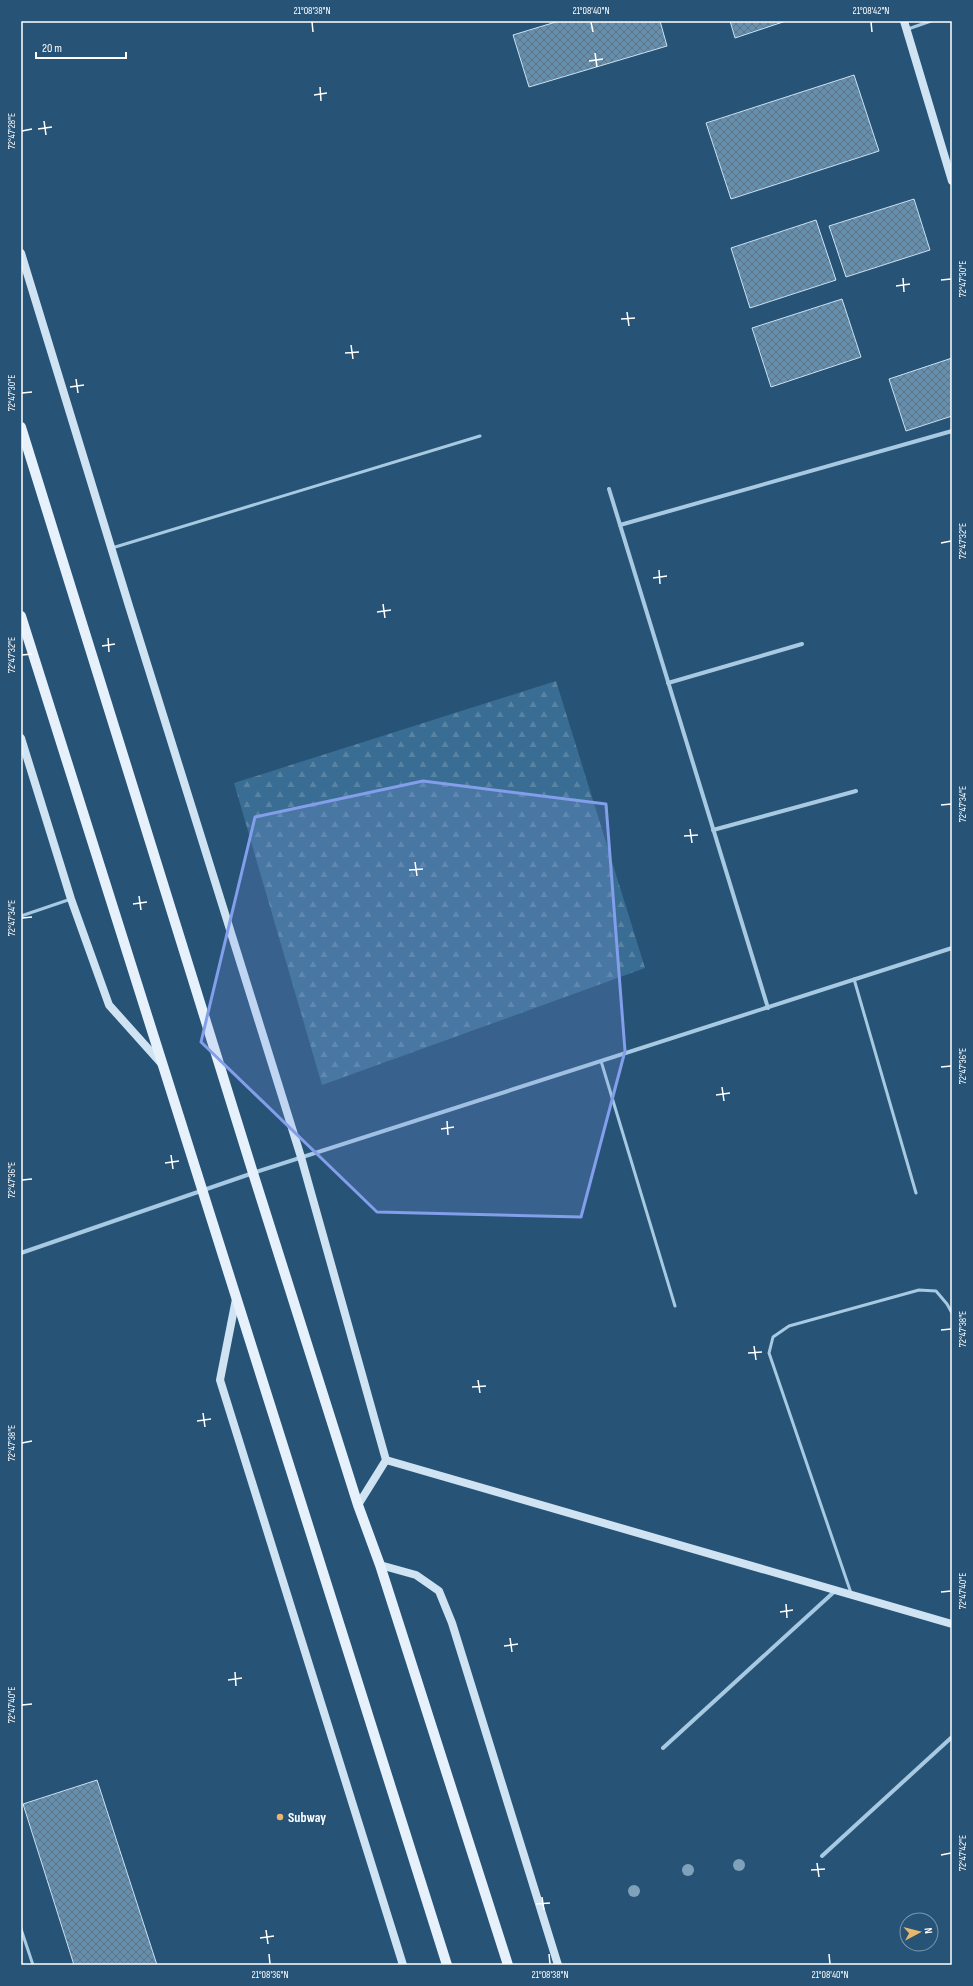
<svg xmlns="http://www.w3.org/2000/svg" width="973" height="1986" font-family="'Sofia Sans Condensed',sans-serif">
	<style>
		.forest { fill: url(#forest-firs) }
		.building { fill: url(#building-cross-hatch); stroke: #c9e1f2 }
		.lines { fill: none; stroke-linecap: round; stroke-linejoin: round }
		.lane { stroke: #a7c9e2; stroke-width: 3 }
		.street { stroke: #a7c9e2; stroke-width: 4 }
		.secondary { stroke: #cfe3f3; stroke-width: 8 }
		.primary { stroke: #e6f1fb; stroke-width: 10 }
		.tree { fill: #80a1ba }
		.marked { fill: #839eea; fill-opacity: 0.2; stroke: #839eea; stroke-width: 3; stroke-linejoin: round }
		.ticks { fill: none; stroke: #fff; stroke-width: 1.5 }
		.poi-dot { fill: #eab66d; stroke: #265376; stroke-width: 1.5 }
		.labels { text-anchor: middle; stroke-width: 3; stroke-linejoin: round; paint-order: stroke }
		.poi-label { font-size: 14px; font-weight: bold; fill: #fff; stroke: #265376; text-anchor: start }
		.neatline { fill: none; stroke: #fff; stroke-width: 1.5 }
		.ticks-label { font-size: 10px; text-anchor: middle; fill: #fff }
	</style>
	<defs>
		<pattern id="forest-firs" width="22" height="20" patternUnits="userSpaceOnUse"><rect width="22" height="20" fill="#3a6d93"/><path d="M5 1l3.5 6h-7zM16 11l3.5 6h-7z" fill="#5883a3"/></pattern>
		<pattern id="building-cross-hatch" width="8" height="8" patternUnits="userSpaceOnUse"><rect width="8" height="8" fill="#668fad"/><path d="M0 0l8 8M0 8l8-8" fill="none" stroke="#5c7486"/></pattern>
	</defs>
	<rect width="100%" height="100%" fill="#265376"/>
	<polygon class="forest" points="556,681 645,968 322,1085 234,783"/>
	<g class="building">
		<polygon points="559,21 660,21 667,46 529,87 513,35"/>
		<polygon points="730,21 786,21 735,38"/>
		<polygon points="854,75 879,151 731,199 706,123"/>
		<polygon points="914,199 930,250 846,277 829,226"/>
		<polygon points="816,220 836,280 750,308 731,248"/>
		<polygon points="842,299 861,357 771,387 752,328"/>
		<polygon points="952,358 952,416 906,431 889,379"/>
		<polygon points="97,1780 157,1965 74,1965 23,1804"/>
	</g>
	<g class="lines">
		<g class="lane">
			<polyline points="908,29 931,21"/>
			<polyline points="112,548 480,436"/>
			<polyline points="21,916 71,899"/>
			<polyline points="854,979 916,1193"/>
			<polyline points="601,1061 675,1306"/>
			<polyline points="851,1593 769,1353 773,1337 789,1326 919,1290 936,1291 947,1304 952,1313"/>
			<polyline points="21,1929 33,1965"/>
		</g>
		<g class="street">
			<polyline points="609,489 768,1008"/>
			<polyline points="620,525 952,431"/>
			<polyline points="668,683 802,644"/>
			<polyline points="713,830 856,791"/>
			<polyline points="21,1253 253,1173 952,948"/>
			<polyline points="663,1748 835,1591"/>
			<polyline points="822,1856 952,1737"/>
		</g>
		<g class="secondary">
			<polyline points="904,21 952,181"/>
			<polyline points="21,253 129,606 301,1157 386,1460 358,1505"/>
			<polyline points="21,738 71,899 109,1005 161,1063"/>
			<polyline points="236,1299 220,1380 403,1965"/>
			<polyline points="386,1460 952,1624"/>
			<polyline points="380,1565 416,1575 439,1591 452,1623 558,1965"/>
		</g>
		<g class="primary">
			<polyline points="21,427 253,1173 358,1505 380,1565 508,1965"/>
			<polyline points="21,616 447,1965"/>
		</g>
	</g>
	<g class="tree">
		<circle cx="739" cy="1865" r="6"/>
		<circle cx="688" cy="1870" r="6"/>
		<circle cx="634" cy="1891" r="6"/>
	</g>
	<path class="marked" d="M 423,781 L 606,804 L 625,1051 L 581,1217 L 377,1212 L 201,1042 L 255,817 Z"/>
	<path class="ticks" d="M 312,22 L 313,32M 591,22 L 593,32M 871,22 L 872,32M 595,53 L 597,67M 589,61 L 603,59M 320,87 L 321,101M 314,95 L 327,93M 44,121 L 46,135M 38,129 L 52,127M 22,131 L 32,129M 903,278 L 904,292M 941,280 L 951,279M 896,286 L 910,284M 627,312 L 629,326M 621,319 L 635,318M 351,345 L 353,359M 345,353 L 359,352M 76,379 L 78,393M 70,387 L 84,385M 22,393 L 32,392M 941,543 L 951,541M 659,570 L 660,584M 653,578 L 667,576M 383,604 L 385,618M 377,612 L 391,610M 108,638 L 109,652M 102,646 L 115,644M 22,655 L 32,654M 941,805 L 951,804M 690,829 L 692,843M 684,836 L 698,835M 415,862 L 417,876M 409,870 L 423,869M 139,896 L 141,910M 133,904 L 147,902M 22,918 L 32,917M 941,1067 L 951,1066M 722,1087 L 724,1101M 716,1095 L 730,1093M 447,1121 L 448,1135M 441,1129 L 454,1127M 171,1155 L 173,1169M 165,1163 L 179,1161M 22,1180 L 32,1179M 941,1330 L 951,1329M 754,1346 L 756,1360M 748,1353 L 762,1352M 478,1380 L 480,1393M 472,1387 L 486,1386M 203,1413 L 205,1427M 197,1421 L 211,1419M 22,1443 L 32,1441M 941,1592 L 951,1591M 786,1604 L 787,1618M 780,1612 L 793,1610M 510,1638 L 512,1652M 504,1646 L 518,1644M 235,1672 L 236,1686M 228,1680 L 242,1678M 22,1705 L 32,1704M 941,1855 L 951,1853M 817,1863 L 819,1877M 811,1870 L 825,1869M 542,1897 L 544,1910M 536,1904 L 550,1903M 266,1930 L 268,1944M 260,1938 L 274,1936M 269,1954 L 270,1964M 549,1954 L 550,1964M 829,1954 L 830,1964"/>
	<circle class="poi-dot" cx="280" cy="1817" r="4"/>
	<g class="labels">
		<g class="poi-label">
			<text x="288" y="1822">Subway</text>
		</g>
	</g>
	<rect width="973" height="1986" fill="none" stroke="#265376" stroke-width="44"/>
	<g transform="translate(919 1932) rotate(83)"><circle r="19" fill="#265376" stroke="#7d98ad"/>
	<path d="M0-3L7 15L0 10L-7 15Z" fill="#eab66d"/>
	<text y="-6" font-size="11" font-weight="bold" text-anchor="middle" fill="#ffffff">N</text>
	</g>
	<path d="M36 52v6h90v-6" fill="none" stroke="#ffffff" stroke-width="2"/>
	<text x="42" y="52" font-size="12" fill="#ffffff" stroke="#265376" stroke-width="3" paint-order="stroke">20 m</text>
	<rect x="22" y="22" width="929" height="1942" class="neatline"/>
	<g class="ticks-label">
		<text x="312" y="14">21°08'38"N</text>
		<text x="591" y="14">21°08'40"N</text>
		<text x="871" y="14">21°08'42"N</text>
		<text transform="translate(11 131) rotate(-90)" y="4">72°47'28"E</text>
		<text transform="translate(962 279) rotate(-90)" y="4">72°47'30"E</text>
		<text transform="translate(11 393) rotate(-90)" y="4">72°47'30"E</text>
		<text transform="translate(962 541) rotate(-90)" y="4">72°47'32"E</text>
		<text transform="translate(11 655) rotate(-90)" y="4">72°47'32"E</text>
		<text transform="translate(962 804) rotate(-90)" y="4">72°47'34"E</text>
		<text transform="translate(11 918) rotate(-90)" y="4">72°47'34"E</text>
		<text transform="translate(962 1066) rotate(-90)" y="4">72°47'36"E</text>
		<text transform="translate(11 1180) rotate(-90)" y="4">72°47'36"E</text>
		<text transform="translate(962 1329) rotate(-90)" y="4">72°47'38"E</text>
		<text transform="translate(11 1443) rotate(-90)" y="4">72°47'38"E</text>
		<text transform="translate(962 1591) rotate(-90)" y="4">72°47'40"E</text>
		<text transform="translate(11 1705) rotate(-90)" y="4">72°47'40"E</text>
		<text transform="translate(962 1853) rotate(-90)" y="4">72°47'42"E</text>
		<text x="270" y="1978">21°08'36"N</text>
		<text x="550" y="1978">21°08'38"N</text>
		<text x="830" y="1978">21°08'40"N</text>
	</g>
</svg>
